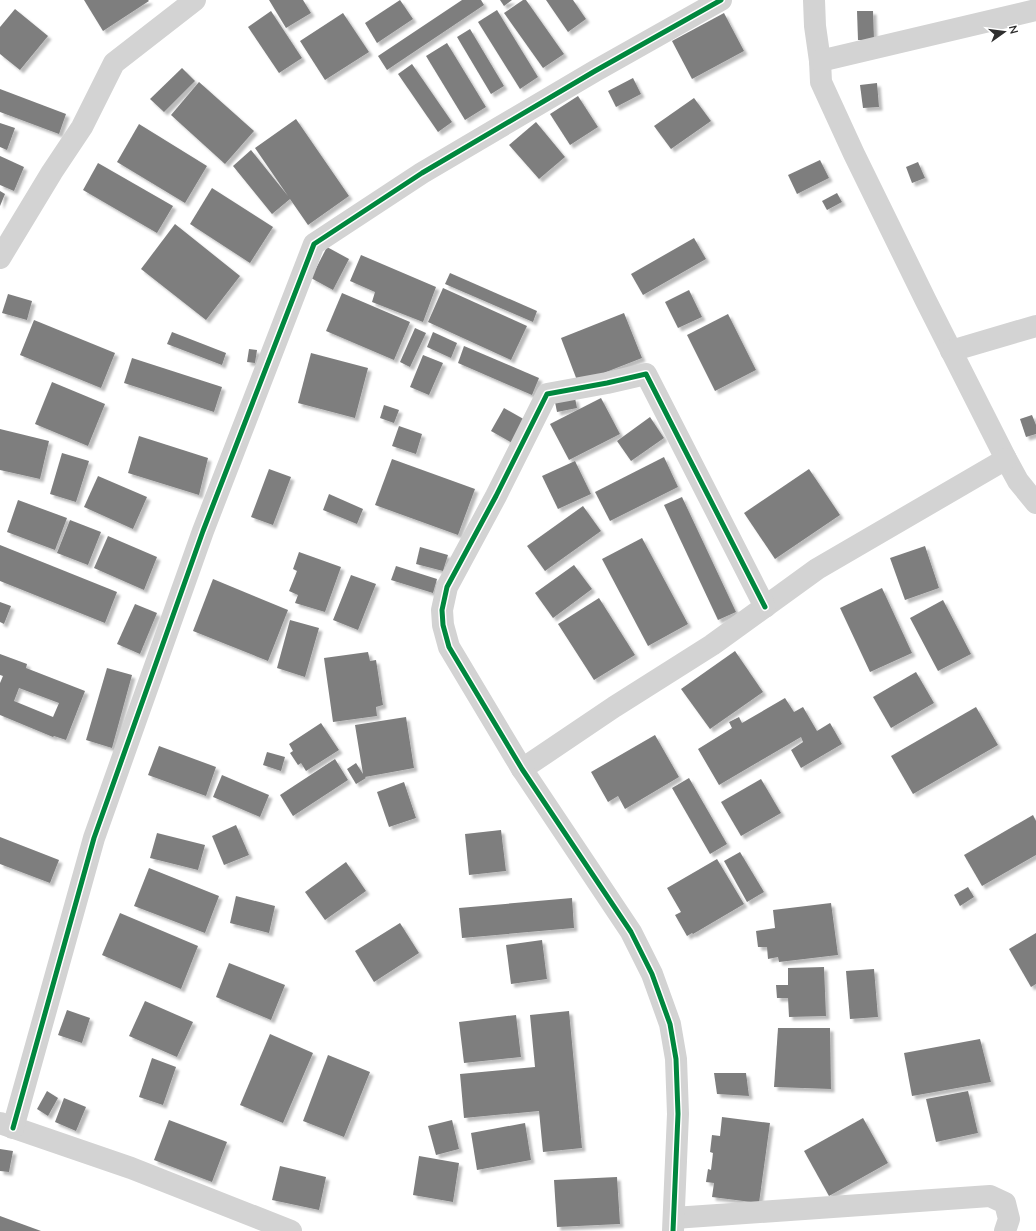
<svg xmlns="http://www.w3.org/2000/svg" width="1036" height="1231" font-family="Mulish,sans-serif">
	<style>
		.building { fill: #7e7e7e; fill-rule: evenodd; filter: url(#shadow) }
		.lines { fill: none; stroke-linecap: round; stroke-linejoin: round }
		.minor { stroke: #d3d3d3; stroke-width: 22 }
		.cycleway-casing { stroke: #fff; stroke-width: 8 }
		.cycleway { stroke: #00873e; stroke-width: 5 }
	</style>
	<defs>
		<filter id="shadow"><feDropShadow dx="3.5" dy="3.5" stdDeviation="1" flood-color="#0004"/></filter>
	</defs>
	<rect width="100%" height="100%" fill="#fff"/>
	<g class="building">
		<polygon points="84,0 148,0 149,1 103,31"/>
		<polygon points="269,0 303,0 311,13 286,28"/>
		<polygon points="400,0 413,19 377,43 365,23"/>
		<polygon points="462,0 481,0 484,5 387,70 378,56"/>
		<polygon points="500,0 512,0 504,6"/>
		<polygon points="523,0 526,0 564,54 543,68 504,13"/>
		<polygon points="546,0 573,0 586,19 568,32"/>
		<polygon points="15,9 48,36 20,70 0,54 0,27"/>
		<polygon points="497,10 538,77 520,89 478,22"/>
		<polygon points="271,11 302,58 279,73 248,27"/>
		<polygon points="857,11 873,11 874,40 858,40"/>
		<polygon points="343,13 369,52 325,80 300,41"/>
		<polygon points="724,13 744,51 692,79 672,41"/>
		<polygon points="470,29 504,86 491,94 457,37"/>
		<polygon points="447,43 486,107 465,120 426,56"/>
		<polygon points="412,64 452,122 438,132 398,74"/>
		<polygon points="182,68 195,81 164,112 150,99"/>
		<polygon points="633,78 641,94 616,107 608,91"/>
		<polygon points="199,82 254,131 225,164 171,115"/>
		<polygon points="877,83 879,107 863,108 860,85"/>
		<polygon points="0,89 66,114 59,134 0,112"/>
		<polygon points="578,96 598,127 570,145 550,114"/>
		<polygon points="694,98 711,121 671,149 654,126"/>
		<polygon points="296,119 349,196 308,225 290,199 272,214 233,166 251,150 288,196 255,148"/>
		<polygon points="536,122 565,157 539,179 509,145"/>
		<polygon points="0,123 15,128 7,150 0,147"/>
		<polygon points="139,124 207,166 185,203 117,162"/>
		<polygon points="0,156 24,167 14,191 0,185"/>
		<polygon points="820,160 829,178 797,194 788,175"/>
		<polygon points="918,162 925,178 912,183 906,167"/>
		<polygon points="98,163 173,206 157,233 83,190"/>
		<polygon points="212,188 273,227 250,263 190,224"/>
		<polygon points="0,191 5,194 0,206"/>
		<polygon points="837,193 842,202 827,210 822,201"/>
		<polygon points="175,224 240,276 206,320 141,269"/>
		<polygon points="694,238 706,259 643,295 631,274"/>
		<polygon points="327,247 349,259 333,290 311,278"/>
		<polygon points="361,255 436,287 423,322 372,302 375,292 350,281"/>
		<polygon points="450,273 537,311 533,322 445,284"/>
		<polygon points="443,288 527,326 511,360 428,322"/>
		<polygon points="689,290 702,317 678,328 665,302"/>
		<polygon points="342,293 410,322 394,360 326,331"/>
		<polygon points="8,294 32,301 27,320 2,313"/>
		<polygon points="624,313 642,358 578,383 561,338"/>
		<polygon points="728,314 756,370 715,391 687,335"/>
		<polygon points="34,320 115,353 101,388 20,355"/>
		<polygon points="415,328 426,333 410,367 400,362"/>
		<polygon points="172,332 226,353 222,365 167,344"/>
		<polygon points="433,332 457,343 451,358 427,347"/>
		<polygon points="464,346 539,378 532,395 458,363"/>
		<polygon points="249,349 257,350 255,363 247,362"/>
		<polygon points="311,353 368,368 355,418 298,403"/>
		<polygon points="423,355 443,363 429,395 410,387"/>
		<polygon points="132,358 222,387 214,412 124,383"/>
		<polygon points="52,382 105,404 88,446 35,424"/>
		<polygon points="575,398 577,408 557,412 555,402"/>
		<polygon points="601,398 620,434 569,460 550,424"/>
		<polygon points="384,405 399,410 394,423 380,418"/>
		<polygon points="504,408 527,421 514,444 491,431"/>
		<polygon points="1032,415 1036,425 1036,434 1026,437 1020,419"/>
		<polygon points="650,417 664,438 631,461 617,441"/>
		<polygon points="399,426 422,434 416,454 392,446"/>
		<polygon points="0,429 49,441 40,479 0,470"/>
		<polygon points="139,436 208,458 199,495 128,473"/>
		<polygon points="62,453 89,461 76,502 50,494"/>
		<polygon points="664,457 678,487 610,521 595,492"/>
		<polygon points="392,459 475,489 458,535 375,505"/>
		<polygon points="575,461 591,494 558,509 542,476"/>
		<polygon points="269,469 291,477 273,525 251,517"/>
		<polygon points="809,469 840,515 775,559 744,513"/>
		<polygon points="98,476 147,497 133,529 84,507"/>
		<polygon points="329,494 363,509 357,524 323,510"/>
		<polygon points="682,497 736,612 718,620 664,505"/>
		<polygon points="18,500 67,518 55,550 7,532"/>
		<polygon points="583,506 601,531 545,571 527,546"/>
		<polygon points="70,520 101,532 88,565 57,553"/>
		<polygon points="108,536 157,557 144,590 94,568"/>
		<polygon points="642,538 688,624 648,646 602,559"/>
		<polygon points="0,545 117,592 105,623 0,581"/>
		<polygon points="925,546 939,588 905,600 890,558"/>
		<polygon points="420,547 448,555 443,571 416,564"/>
		<polygon points="299,552 341,567 325,612 295,603 298,595 289,591 297,571 293,569"/>
		<polygon points="574,565 592,589 553,618 535,593"/>
		<polygon points="396,566 437,579 433,593 391,580"/>
		<polygon points="351,575 376,584 358,630 333,620"/>
		<polygon points="213,579 288,610 268,661 193,631"/>
		<polygon points="882,588 912,653 870,672 840,608"/>
		<polygon points="599,598 635,655 594,680 558,624"/>
		<polygon points="943,600 971,654 938,671 910,618"/>
		<polygon points="0,602 11,606 4,624 0,622"/>
		<polygon points="135,604 157,613 140,654 117,644"/>
		<polygon points="290,620 319,628 305,677 277,668"/>
		<polygon points="735,651 763,692 710,729 681,689"/>
		<polygon points="368,652 370,661 376,660 383,705 376,707 377,716 333,722 324,658"/>
		<path d="M 0,654 L 27,664 L 26,668 L 85,691 L 66,740 L 54,736 L 53,737 L 0,715 L 0,683 L 3,676 L 0,675 ZM 19,688 L 59,703 L 53,717 L 14,701 Z"/>
		<polygon points="107,668 132,675 112,748 86,740"/>
		<polygon points="916,672 934,703 891,728 873,697"/>
		<polygon points="785,698 794,712 803,707 817,731 830,723 842,744 801,768 791,750 803,742 801,737 719,785 698,749 732,728 729,722 739,717 742,723"/>
		<polygon points="976,707 998,745 913,794 891,756"/>
		<polygon points="406,717 414,768 365,777 366,778 356,784 347,769 356,763 363,774 355,725"/>
		<polygon points="321,723 339,750 306,771 301,763 298,765 290,753 293,751 289,744"/>
		<polygon points="655,735 679,777 625,809 618,796 608,802 591,772"/>
		<polygon points="159,746 216,767 206,796 148,775"/>
		<polygon points="267,752 285,757 281,771 263,765"/>
		<polygon points="335,759 348,780 293,816 280,795"/>
		<polygon points="222,775 269,795 260,817 213,797"/>
		<polygon points="689,778 727,844 710,854 672,788"/>
		<polygon points="761,779 781,813 741,836 721,802"/>
		<polygon points="404,782 416,818 389,827 377,792"/>
		<polygon points="1033,815 1036,821 1036,855 982,886 964,855"/>
		<polygon points="236,825 249,855 224,865 212,836"/>
		<polygon points="501,830 506,871 469,875 465,834"/>
		<polygon points="157,833 205,845 198,870 150,858"/>
		<polygon points="0,837 59,860 50,883 0,864"/>
		<polygon points="740,852 764,892 747,902 724,861"/>
		<polygon points="717,859 744,904 693,934 692,933 687,936 675,915 681,912 667,888"/>
		<polygon points="346,862 366,891 325,920 305,892"/>
		<polygon points="149,868 219,896 205,933 134,906"/>
		<polygon points="968,887 974,897 960,906 954,895"/>
		<polygon points="236,896 275,906 269,933 230,923"/>
		<polygon points="572,898 574,928 462,938 459,908"/>
		<polygon points="831,903 838,955 779,962 778,957 768,959 767,947 758,947 756,931 775,928 773,910"/>
		<polygon points="120,913 198,946 181,989 102,955"/>
		<polygon points="400,923 419,953 374,982 355,951"/>
		<polygon points="1036,933 1036,984 1031,987 1009,949"/>
		<polygon points="542,940 547,979 511,984 506,945"/>
		<polygon points="229,963 285,985 271,1020 216,997"/>
		<polygon points="824,967 826,1016 789,1017 788,998 777,998 776,985 788,985 788,968"/>
		<polygon points="874,969 878,1017 850,1019 846,971"/>
		<polygon points="145,1001 193,1022 177,1057 129,1036"/>
		<polygon points="67,1010 90,1018 82,1043 58,1035"/>
		<polygon points="569,1011 582,1148 543,1152 539,1111 464,1118 460,1074 535,1067 530,1015"/>
		<polygon points="516,1015 521,1057 464,1063 459,1022"/>
		<polygon points="778,1028 830,1028 831,1089 774,1087"/>
		<polygon points="270,1034 313,1053 283,1123 240,1105"/>
		<polygon points="980,1039 991,1082 912,1096 904,1053"/>
		<polygon points="328,1055 370,1072 344,1137 303,1121"/>
		<polygon points="152,1058 176,1067 163,1105 139,1097"/>
		<polygon points="714,1073 746,1073 749,1096 717,1094"/>
		<polygon points="47,1091 58,1098 48,1116 37,1109"/>
		<polygon points="968,1091 978,1133 936,1142 926,1099"/>
		<polygon points="64,1098 86,1107 76,1131 55,1122"/>
		<polygon points="722,1117 770,1123 759,1203 712,1197 714,1183 706,1182 708,1169 711,1170 713,1153 710,1152 712,1135 720,1136"/>
		<polygon points="863,1118 888,1163 829,1196 804,1151"/>
		<polygon points="169,1120 227,1142 212,1182 154,1160"/>
		<polygon points="452,1120 459,1149 436,1155 428,1126"/>
		<polygon points="525,1123 531,1160 477,1170 471,1133"/>
		<polygon points="0,1149 13,1151 9,1172 0,1171"/>
		<polygon points="419,1156 459,1163 453,1202 413,1195"/>
		<polygon points="280,1166 326,1177 319,1210 272,1200"/>
		<polygon points="617,1177 620,1224 557,1227 554,1180"/>
		<polygon points="0,1216 41,1231 0,1231"/>
	</g>
	<g class="lines">
		<g class="minor">
			<polyline points="814,0 815,26 820,61 821,82 854,154 926,301 1006,459 1018,481 1036,503"/>
			<polyline points="820,61 1036,10"/>
			<polyline points="0,258 52,172 82,127 114,63 195,0"/>
			<polyline points="951,351 1036,326"/>
			<polyline points="522,769 614,707 712,645 817,569 1006,459"/>
			<polyline points="0,1123 131,1168 291,1231"/>
			<polyline points="13,1128 94,838 203,531 314,244 422,173 595,71 721,0"/>
			<polyline points="674,1218 990,1196 1005,1203 1009,1219 1005,1231"/>
			<polyline points="673,1231 678,1114 676,1059 670,1024 652,974 631,932 522,769 449,647 443,625 442,610 447,587 496,496 547,394 607,383 646,374 765,607"/>
		</g>
		<defs>
			<g id="cycleway">
				<polyline points="13,1128 94,838 203,531 314,244 422,173 595,71 721,0"/>
				<polyline points="673,1231 678,1114 676,1059 670,1024 652,974 631,932 522,769 449,647 443,625 442,610 447,587 496,496 547,394 607,383 646,374 765,607"/>
			</g>
		</defs>
		<use href="#cycleway" class="cycleway-casing"/>
		<use href="#cycleway" class="cycleway"/>
	</g>
	<g transform="translate(1004 32) rotate(76)" stroke="#ffffff" stroke-width="3" paint-order="stroke">
	<path d="M0-3L7 15L0 10L-7 15Z" fill="#2e2e2e"/>
	<text y="-6" font-size="11" font-weight="bold" text-anchor="middle" fill="#2e2e2e">N</text>
	</g>
</svg>
